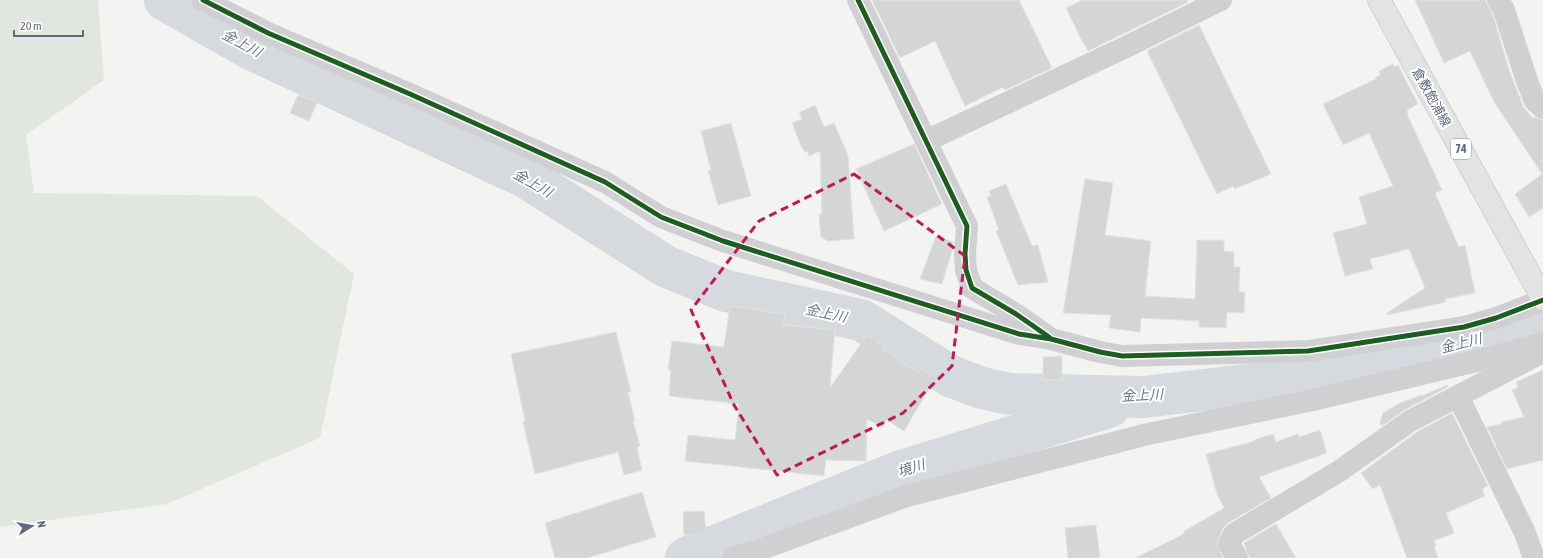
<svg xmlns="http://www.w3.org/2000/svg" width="1543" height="558" font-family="'Asap Condensed','Noto Sans JP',sans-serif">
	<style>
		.green { fill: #e1e7df }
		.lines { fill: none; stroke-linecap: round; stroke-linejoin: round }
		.river { stroke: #d6d9de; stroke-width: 42 }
		.building { fill: #d4d5d5; stroke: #e2e3e1 }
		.primary-casing { stroke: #cfd1d1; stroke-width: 24 }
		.street { stroke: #d0d0d2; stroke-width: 22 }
		.primary { stroke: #e2e3e3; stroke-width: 22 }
		.cycleway-casing { stroke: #fff; stroke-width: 8 }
		.cycleway { stroke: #1b5e20; stroke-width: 5 }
		.marked { fill: none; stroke: #c2185b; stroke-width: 3; stroke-dasharray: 8 5; stroke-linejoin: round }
		.labels { text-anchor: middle; stroke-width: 4; stroke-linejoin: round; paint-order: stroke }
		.shield { fill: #fff; stroke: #9095a8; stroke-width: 1 }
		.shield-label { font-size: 12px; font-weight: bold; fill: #616883 }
		.street-label { font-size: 13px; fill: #616883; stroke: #fff }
		.water-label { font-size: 14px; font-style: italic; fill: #66768f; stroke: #fff }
	</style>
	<rect width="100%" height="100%" fill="#f3f4f1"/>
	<polygon class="green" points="0,0 98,0 104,80 26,135 34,193 257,196 354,274 320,438 167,504 0,527"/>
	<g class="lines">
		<g class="river">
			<polyline points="165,0 251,49 527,178 665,266 726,291 861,320 950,376 982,388 1009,394 1143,397 1307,378 1387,361 1478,340 1534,322"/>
			<polyline points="686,558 901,471 1109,407"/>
		</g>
	</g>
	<g class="building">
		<polygon points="872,0 1019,0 1052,68 1005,90 1003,87 965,106 935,41 900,58"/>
		<polygon points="1082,0 1187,0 1188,2 1088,51 1084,43 1083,43 1066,8"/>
		<polygon points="1415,0 1485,0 1486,2 1493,15 1509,70 1523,106 1532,118 1534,117 1543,120 1543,208 1529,217 1515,194 1542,174 1494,102 1470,51 1444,63"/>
		<polygon points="1199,25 1271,174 1234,189 1233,186 1217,194 1147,51"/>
		<polygon points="1393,64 1395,67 1398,65 1418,104 1407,110 1408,113 1407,114 1442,190 1435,193 1459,247 1465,245 1475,293 1445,299 1446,302 1387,315 1387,313 1425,288 1409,249 1370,259 1373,269 1345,276 1333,233 1367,224 1359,197 1393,186 1369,133 1343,145 1323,104 1376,79 1375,78 1380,75 1379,71"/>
		<polygon points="298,95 317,102 309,121 290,113"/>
		<polygon points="815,105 824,127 834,123 848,156 854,239 828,241 821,237 819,214 822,214 820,151 809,156 807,151 805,152 801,146 792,123 802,119 799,113"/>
		<polygon points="731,123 751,196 718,205 708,170 711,171 701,131"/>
		<polygon points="914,144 942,204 884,231 856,169"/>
		<polygon points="1085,179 1113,183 1105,235 1151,241 1145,296 1195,299 1197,240 1224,240 1224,251 1234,252 1234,267 1240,267 1239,292 1245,292 1244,313 1227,312 1226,328 1199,327 1199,321 1141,318 1140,332 1109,328 1111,315 1063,313"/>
		<polygon points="1006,184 1032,246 1038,245 1048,282 1018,285 996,231 999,230 987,197 991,196 989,191"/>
		<polygon points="936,236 953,242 953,248 942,284 920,279"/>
		<polygon points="730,306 785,314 783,325 835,330 830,388 867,335 884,346 882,349 918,373 921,368 937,378 927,392 904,431 887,420 882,427 867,419 866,461 826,460 824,476 685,461 688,435 735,440 739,404 669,396 671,370 668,370 672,341 724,347"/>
		<polygon points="616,332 631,392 628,392 635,421 633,421 640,446 637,447 642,470 624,475 618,452 535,474 523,422 525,421 511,354"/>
		<polygon points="1062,356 1062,380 1043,380 1043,357"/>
		<polygon points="1543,370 1543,460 1507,469 1487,427 1501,424 1501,422 1524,417 1512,390 1518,388 1516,382"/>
		<polygon points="1447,385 1448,387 1404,410 1382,426 1380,422 1383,413 1398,404 1421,395 1422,396"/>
		<polygon points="1452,413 1488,486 1482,489 1485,496 1446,513 1454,533 1434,541 1436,546 1434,547 1438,558 1407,558 1380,485 1373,489 1361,473 1417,432"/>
		<polygon points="1320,430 1327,453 1259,477 1271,498 1228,523 1223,528 1217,544 1223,558 1135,558 1184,534 1183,532 1224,508 1217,494 1206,454 1255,441 1254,440 1273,434 1276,442 1298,434 1299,437"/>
		<polygon points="642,492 656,537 587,558 555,558 545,523"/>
		<polygon points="704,511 706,534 684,535 683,512"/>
		<polygon points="1276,524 1296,558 1249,558 1244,543"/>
		<polygon points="1096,525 1100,558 1068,558 1065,528"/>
	</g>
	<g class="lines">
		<defs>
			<polyline id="primary" points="1379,0 1543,299"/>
		</defs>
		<use href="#primary" class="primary-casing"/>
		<g class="street">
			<polyline points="203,0 268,33 410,94 605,182 661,217 723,241 1019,334 1051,339 1100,352 1122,356 1308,351 1464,327 1496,318 1543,300"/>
			<polyline points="858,0 967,226 965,254 966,270 972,288 1016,314 1047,336"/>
			<polyline points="1498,0 1504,10 1527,81 1535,101 1543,108"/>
			<polyline points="926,141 1128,46 1221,0"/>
			<polyline points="1458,396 1525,533 1534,558"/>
			<polyline points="733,558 756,551 907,496 1148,434 1313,400 1489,358 1543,343"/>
			<polyline points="1237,558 1229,544 1234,534 1338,472 1410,421 1539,354"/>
		</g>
		<use href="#primary" class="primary"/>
		<defs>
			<g id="cycleway">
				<polyline points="203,0 268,33 410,94 605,182 661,217 723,241 1019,334 1051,339 1100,352 1122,356 1308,351 1464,327 1496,318 1543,300"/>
				<polyline points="858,0 967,226 965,254 966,270 972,288 1016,314 1049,337"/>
			</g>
		</defs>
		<use href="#cycleway" class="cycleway-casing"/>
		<use href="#cycleway" class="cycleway"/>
	</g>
	<path class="marked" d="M 854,174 L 965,256 L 952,366 L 903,413 L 777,475 L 734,405 L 691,310 L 759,221 Z"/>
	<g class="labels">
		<rect class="shield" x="1451" y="139" width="20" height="20" rx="3"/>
		<g class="shield-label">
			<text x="1461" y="153">74</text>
		</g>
		<g class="street-label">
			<text transform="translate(1432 97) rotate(61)" y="5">倉敷飽浦線</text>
		</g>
		<g class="water-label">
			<text transform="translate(242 43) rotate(28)" y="5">金上川</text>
			<text transform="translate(533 183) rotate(30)" y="5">金上川</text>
			<text transform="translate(826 313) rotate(12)" y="5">金上川</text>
			<text transform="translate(1461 343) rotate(-14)" y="5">金上川</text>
			<text transform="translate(1142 395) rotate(-3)" y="5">金上川</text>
			<text transform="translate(911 468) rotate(-18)" y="5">境川</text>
		</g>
	</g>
	<g transform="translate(32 526) rotate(79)" stroke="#ffffff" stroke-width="3" paint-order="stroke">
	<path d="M0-3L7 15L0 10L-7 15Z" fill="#616883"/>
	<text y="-6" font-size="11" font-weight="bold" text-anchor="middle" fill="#616883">N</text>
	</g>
	<path d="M14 30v6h69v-6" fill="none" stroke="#616883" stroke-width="2"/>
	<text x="20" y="30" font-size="12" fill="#616883" stroke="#ffffff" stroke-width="3" paint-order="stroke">20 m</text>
</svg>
